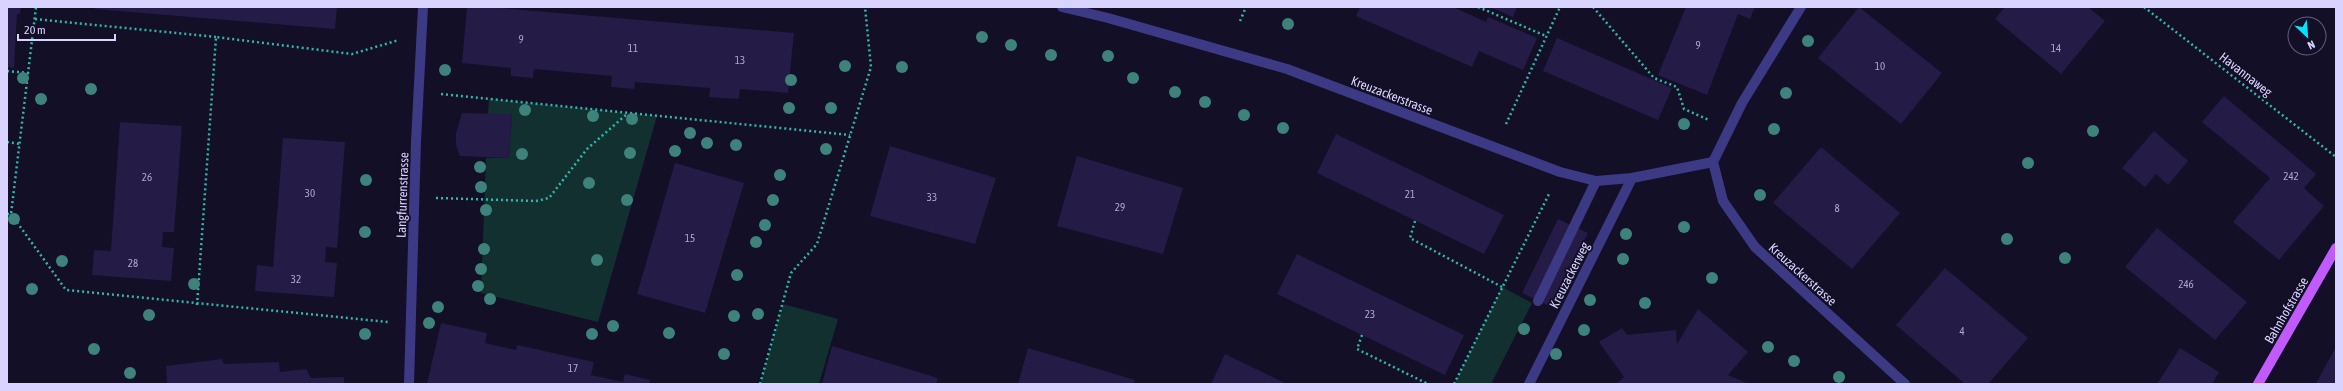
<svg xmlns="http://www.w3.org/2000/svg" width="2343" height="391" font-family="'Asap Condensed',sans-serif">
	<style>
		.green { fill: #12302f }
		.building { fill: #241b47 }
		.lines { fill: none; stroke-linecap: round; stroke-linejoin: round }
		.path { stroke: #2fb8b0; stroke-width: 2.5; stroke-dasharray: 2 3; stroke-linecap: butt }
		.minor { stroke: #3d3a85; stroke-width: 10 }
		.major { stroke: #c25bff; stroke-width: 10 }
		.tree { fill: #3d827b }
		.labels { text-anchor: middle; stroke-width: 4; stroke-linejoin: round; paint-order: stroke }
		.number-label { font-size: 11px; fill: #aca6d1 }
		.street-label { font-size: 13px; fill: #d9d4ff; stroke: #130f26 }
	</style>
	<rect width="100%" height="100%" fill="#130f26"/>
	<g class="green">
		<polygon points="489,99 657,116 598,322 481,293 486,158 509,158 512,115 488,114"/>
		<polygon points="1502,287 1532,303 1491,384 1454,384"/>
		<polygon points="783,304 838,319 819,384 760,384"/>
	</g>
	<g class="building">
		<polygon points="7,7 21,7 20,14 17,14 14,68 7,67"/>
		<polygon points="95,7 337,7 335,29 95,9"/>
		<polygon points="467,7 488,7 794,33 788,93 740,89 739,99 709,97 710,88 635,82 634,89 611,87 612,76 534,69 533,78 511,76 511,68 462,63"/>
		<polygon points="1360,7 1453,7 1486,22 1488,17 1537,38 1523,70 1479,51 1472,67 1356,16"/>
		<polygon points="1490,7 1517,7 1513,17"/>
		<polygon points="1686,7 1755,7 1750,19 1738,14 1707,95 1658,75"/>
		<polygon points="1859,7 1942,73 1901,124 1818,58"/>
		<polygon points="2005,7 2088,7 2105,21 2061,74 1995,19"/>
		<polygon points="1557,38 1672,88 1658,120 1543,71"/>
		<polygon points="2224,96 2316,174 2304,188 2324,206 2279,260 2233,222 2270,178 2202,122"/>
		<polygon points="462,113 512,114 509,158 460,156 456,145 456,133"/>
		<polygon points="120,122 182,126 174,232 163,232 162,247 174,248 171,281 92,275 94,250 111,251"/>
		<polygon points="2154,131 2188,161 2168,185 2156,174 2145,187 2122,168"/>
		<polygon points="1336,134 1504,215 1484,254 1317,173"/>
		<polygon points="283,138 345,142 337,248 326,247 325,262 337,263 334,297 255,291 257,265 273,267"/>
		<polygon points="890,146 996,178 975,244 870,216"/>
		<polygon points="1821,147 1900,213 1852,269 1773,203"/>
		<polygon points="1077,156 1183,188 1163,254 1057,226"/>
		<polygon points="675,163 744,183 705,313 637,294"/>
		<polygon points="1558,219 1588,233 1552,307 1522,293"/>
		<polygon points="2157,228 2247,302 2215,340 2125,267"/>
		<polygon points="1297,254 1464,335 1445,375 1277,294"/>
		<polygon points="1945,268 2028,338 1988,384 1965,384 1896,325"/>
		<polygon points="1698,309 1748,352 1728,375 1749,384 1616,384 1624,377 1599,342 1622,328 1627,335 1676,330 1677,344"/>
		<polygon points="441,323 487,333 485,343 516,350 517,345 594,362 591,375 623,382 625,374 650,380 649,384 427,384"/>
		<polygon points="832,346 938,378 936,384 822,384"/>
		<polygon points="2336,347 2336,384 2316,384 2321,374"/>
		<polygon points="1028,348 1135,380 1133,384 1018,384"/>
		<polygon points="2180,348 2219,372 2212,384 2157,384"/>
		<polygon points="1225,354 1287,384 1211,384"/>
		<polygon points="222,359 224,364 279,362 280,372 306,369 311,378 344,377 344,384 167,384 166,366"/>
	</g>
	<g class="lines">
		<g class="path">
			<polyline points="1478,7 1546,36"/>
			<polyline points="1593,7 1654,78 1677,87 1684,109 1709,120"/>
			<polyline points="2144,7 2336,157"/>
			<polyline points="35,19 216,37"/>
			<polyline points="1240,21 1246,7"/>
			<polyline points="7,71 29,73"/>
			<polyline points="441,94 850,135"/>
			<polyline points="1506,124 1560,7"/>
			<polyline points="7,142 20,144"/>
			<polyline points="436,198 536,201 549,198 587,149 627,114"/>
			<polyline points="7,214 11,214 36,7"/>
			<polyline points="11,214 66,290 388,322"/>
			<polyline points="1415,221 1410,238 1502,287"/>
			<polyline points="197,305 216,37 352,54 399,40"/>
			<polyline points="1362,335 1357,349 1428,384"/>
			<polyline points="760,384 791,273 817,244 871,67 865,7"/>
			<polyline points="1454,384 1550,192"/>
		</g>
		<g class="minor">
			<polyline points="1062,7 1108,18 1287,69 1560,172 1596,181 1632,178 1713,162"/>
			<polyline points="1801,7 1742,103 1713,162 1723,201 1755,247 1905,384"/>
			<polyline points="1538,301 1596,181"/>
			<polyline points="409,384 416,141 423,7"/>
			<polyline points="1529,384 1632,178"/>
		</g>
		<polyline class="major" points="2258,384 2336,248"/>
	</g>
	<g class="tree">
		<circle cx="1288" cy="24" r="6"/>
		<circle cx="982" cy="37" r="6"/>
		<circle cx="1808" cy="41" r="6"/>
		<circle cx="1011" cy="45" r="6"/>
		<circle cx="1051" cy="55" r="6"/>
		<circle cx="1108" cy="56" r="6"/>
		<circle cx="845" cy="66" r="6"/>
		<circle cx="902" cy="67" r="6"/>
		<circle cx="445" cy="70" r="6"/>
		<circle cx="23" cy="78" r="6"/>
		<circle cx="1133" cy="78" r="6"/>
		<circle cx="791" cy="80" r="6"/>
		<circle cx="91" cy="89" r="6"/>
		<circle cx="1175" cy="92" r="6"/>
		<circle cx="1786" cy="93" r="6"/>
		<circle cx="41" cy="99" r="6"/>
		<circle cx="1205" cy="102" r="6"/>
		<circle cx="789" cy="108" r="6"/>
		<circle cx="831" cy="108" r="6"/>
		<circle cx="525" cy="110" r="6"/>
		<circle cx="1244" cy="115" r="6"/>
		<circle cx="593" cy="116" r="6"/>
		<circle cx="632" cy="119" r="6"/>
		<circle cx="1684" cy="124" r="6"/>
		<circle cx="1283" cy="128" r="6"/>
		<circle cx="1774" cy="129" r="6"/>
		<circle cx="2093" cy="131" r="6"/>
		<circle cx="690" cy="133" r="6"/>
		<circle cx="707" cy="143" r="6"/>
		<circle cx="736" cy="145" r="6"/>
		<circle cx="826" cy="149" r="6"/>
		<circle cx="675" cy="151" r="6"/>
		<circle cx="630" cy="153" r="6"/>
		<circle cx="522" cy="154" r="6"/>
		<circle cx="2028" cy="163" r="6"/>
		<circle cx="480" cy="167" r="6"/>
		<circle cx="780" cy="175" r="6"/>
		<circle cx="366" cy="180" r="6"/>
		<circle cx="589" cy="183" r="6"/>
		<circle cx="481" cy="187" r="6"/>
		<circle cx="1760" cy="195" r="6"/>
		<circle cx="627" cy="200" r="6"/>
		<circle cx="773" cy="200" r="6"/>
		<circle cx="486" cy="210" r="6"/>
		<circle cx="14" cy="219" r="6"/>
		<circle cx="765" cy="225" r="6"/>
		<circle cx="1684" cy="227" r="6"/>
		<circle cx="365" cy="232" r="6"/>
		<circle cx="1626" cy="234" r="6"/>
		<circle cx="2007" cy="239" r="6"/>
		<circle cx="756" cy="242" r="6"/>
		<circle cx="484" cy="249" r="6"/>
		<circle cx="2065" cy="258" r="6"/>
		<circle cx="1623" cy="259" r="6"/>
		<circle cx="597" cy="260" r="6"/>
		<circle cx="62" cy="261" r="6"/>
		<circle cx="481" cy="269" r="6"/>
		<circle cx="737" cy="275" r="6"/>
		<circle cx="1712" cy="278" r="6"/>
		<circle cx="194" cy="284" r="6"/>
		<circle cx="478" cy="286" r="6"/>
		<circle cx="32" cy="289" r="6"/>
		<circle cx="490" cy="299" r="6"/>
		<circle cx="1590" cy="300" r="6"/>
		<circle cx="1645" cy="303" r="6"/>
		<circle cx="438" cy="307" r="6"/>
		<circle cx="758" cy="314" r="6"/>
		<circle cx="149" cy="315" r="6"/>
		<circle cx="734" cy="316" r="6"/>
		<circle cx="429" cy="323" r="6"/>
		<circle cx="613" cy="326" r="6"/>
		<circle cx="1524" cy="329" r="6"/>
		<circle cx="1584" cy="330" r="6"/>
		<circle cx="669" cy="333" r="6"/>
		<circle cx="365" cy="334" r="6"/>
		<circle cx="592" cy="334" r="6"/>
		<circle cx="1768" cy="347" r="6"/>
		<circle cx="94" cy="349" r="6"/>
		<circle cx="724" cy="354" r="6"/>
		<circle cx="1556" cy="354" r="6"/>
		<circle cx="1794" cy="361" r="6"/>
		<circle cx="130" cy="373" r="6"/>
		<circle cx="1839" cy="377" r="6"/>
	</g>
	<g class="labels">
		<g class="number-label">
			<text x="521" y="43">9</text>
			<text x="1698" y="49">9</text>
			<text x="633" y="52">11</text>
			<text x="2056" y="52">14</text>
			<text x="740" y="64">13</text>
			<text x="1880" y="70">10</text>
			<text x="2291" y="180">242</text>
			<text x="147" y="181">26</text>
			<text x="310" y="197">30</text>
			<text x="1410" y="198">21</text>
			<text x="932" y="201">33</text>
			<text x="1120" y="211">29</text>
			<text x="1837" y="212">8</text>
			<text x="690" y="242">15</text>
			<text x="133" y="267">28</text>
			<text x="296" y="283">32</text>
			<text x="2186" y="288">246</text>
			<text x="1370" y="318">23</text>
			<text x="1962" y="335">4</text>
			<text x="573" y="372">17</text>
		</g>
		<g class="street-label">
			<text transform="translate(2246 74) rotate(38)" y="5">Havannaweg</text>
			<text transform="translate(1392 95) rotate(21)" y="5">Kreuzackerstrasse</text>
			<text transform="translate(402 195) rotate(-88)" y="5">Langfurrenstrasse</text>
			<text transform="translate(1803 274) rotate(42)" y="5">Kreuzackerstrasse</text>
			<text transform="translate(1569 275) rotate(-63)" y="5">Kreuzackerweg</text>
			<text transform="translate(2286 310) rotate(-60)" y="5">Bahnhofstrasse</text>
		</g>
	</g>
	<rect width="2343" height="391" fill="none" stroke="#d9d4ff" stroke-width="16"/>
	<g transform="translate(2307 36) rotate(154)"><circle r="19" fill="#130f26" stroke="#625e7d"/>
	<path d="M0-3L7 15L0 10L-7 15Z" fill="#00e5ff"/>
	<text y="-6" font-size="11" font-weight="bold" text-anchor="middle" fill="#d9d4ff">N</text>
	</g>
	<path d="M18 34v6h97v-6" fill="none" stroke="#d9d4ff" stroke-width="2"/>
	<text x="24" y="34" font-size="12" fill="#d9d4ff" stroke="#130f26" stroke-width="3" paint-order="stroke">20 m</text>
</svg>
